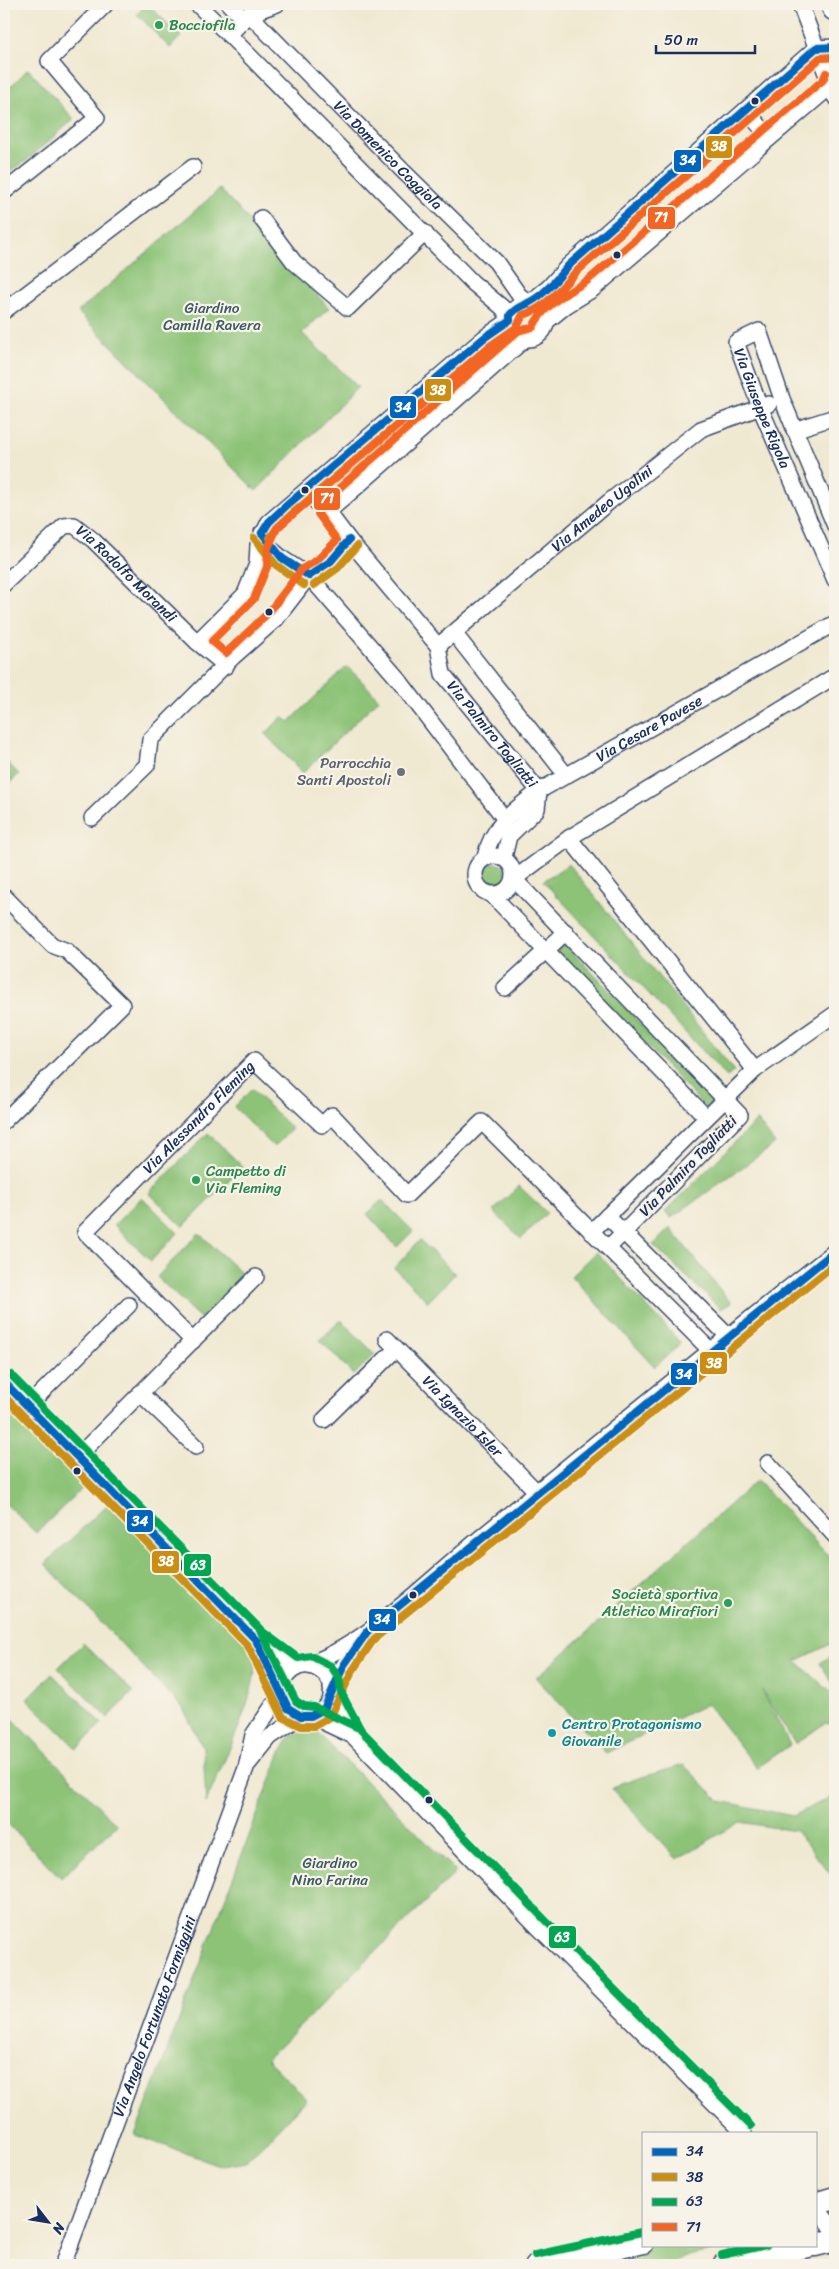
<svg xmlns="http://www.w3.org/2000/svg" width="839" height="2269" font-family="Sriracha,sans-serif">
	<style>
		.green { fill: #8cc377; stroke: #54796a }
		.lines { fill: none; stroke-linecap: round; stroke-linejoin: round }
		.street-casing { stroke: #3b4b6f; stroke-width: 18 }
		.secondary-casing { stroke: #3b4b6f; stroke-width: 25 }
		.primary-casing { stroke: #3b4b6f; stroke-width: 28 }
		.street { stroke: #fff; stroke-width: 15 }
		.secondary { stroke: #fff; stroke-width: 22 }
		.primary { stroke: #fff; stroke-width: 25 }
		.bus-1-casing { stroke: #f7f3e8; stroke-width: 11 }
		.bus-2-casing { stroke: #f7f3e8; stroke-width: 11 }
		.bus-3-casing { stroke: #f7f3e8; stroke-width: 11 }
		.bus-4-casing { stroke: #f7f3e8; stroke-width: 11 }
		.bus-1 { stroke: #0065bd; stroke-width: 8 }
		.bus-2 { stroke: #cb8e13; stroke-width: 8 }
		.bus-3 { stroke: #00a651; stroke-width: 8 }
		.bus-4 { stroke: #f26522; stroke-width: 8 }
		.leisure-dot { fill: #2e9e5b; stroke: #f7f3e8; stroke-width: 2 }
		.bus-dot { fill: #1b2f5e; stroke: #f7f3e8; stroke-width: 2 }
		.worship-dot { fill: #6b7280; stroke: #f7f3e8; stroke-width: 2 }
		.culture-dot { fill: #0f9aa8; stroke: #f7f3e8; stroke-width: 2 }
		.labels { text-anchor: middle; stroke-width: 4.5; stroke-linejoin: round; paint-order: stroke }
		.leisure-label { font-size: 15px; fill: #27864d; stroke: #f7f3e8; text-anchor: start }
		.street-label { font-size: 15px; fill: #1b2f5e; stroke: #f7f3e8 }
		.park-label { font-size: 15px; fill: #3d5b66; stroke: #f7f3e8 }
		.worship-label { font-size: 15px; fill: #5b616d; stroke: #f7f3e8; text-anchor: end }
		.culture-label { font-size: 15px; fill: #0d838f; stroke: #f7f3e8; text-anchor: start }
		.line-badge { stroke: #f7f3e8; stroke-width: 2 }
		.badge-label { font-size: 14px; text-anchor: middle; font-weight: bold; fill: #fff }
	</style>
	<rect width="100%" height="100%" fill="#f7f3e8"/>
	<filter id="ink" filterUnits="userSpaceOnUse"><feTurbulence type="fractalNoise" baseFrequency=".02" numOctaves="2"/><feDisplacementMap in="SourceGraphic" scale="10" xChannelSelector="R" yChannelSelector="G"/><feConvolveMatrix kernelMatrix="1 2 1 2 8 2 1 2 1" color-interpolation-filters="sRGB"/></filter>
	<filter id="wash" filterUnits="userSpaceOnUse"><feTurbulence type="fractalNoise" baseFrequency=".0096" numOctaves="4" result="noise"/><feDisplacementMap in="SourceGraphic" scale="20" xChannelSelector="R" yChannelSelector="G"/><feGaussianBlur stdDeviation="1.12" result="paint"/><feColorMatrix in="noise" values="0 0 0 0 0 0 0 0 0 0 0 0 0 0 0 0 0 1.4 0 .05"/><feComposite in="paint" operator="in"/></filter>
	<g filter="url(#wash)">
		<rect width="100%" height="100%" fill="#f0e9d2"/>
		<g class="green">
			<polygon points="147,4 181,36 170,48 137,14"/>
			<polygon points="28,69 74,119 26,161 4,175 4,93"/>
			<polygon points="220,189 329,308 302,333 358,387 256,491 78,312"/>
			<polygon points="347,666 379,699 303,773 265,734 283,716 289,722"/>
			<polygon points="4,759 19,774 4,789"/>
			<circle cx="494" cy="875" r="12"/>
			<polygon points="569,864 734,1071 727,1077 543,881"/>
			<polygon points="565,944 714,1101 707,1109 557,951"/>
			<polygon points="252,1089 292,1129 274,1147 234,1107"/>
			<polygon points="757,1120 775,1144 671,1218 665,1212"/>
			<polygon points="208,1133 243,1167 183,1227 149,1193"/>
			<polygon points="519,1186 547,1213 521,1239 493,1211"/>
			<polygon points="142,1197 178,1233 151,1261 114,1225"/>
			<polygon points="382,1200 413,1231 397,1247 367,1214"/>
			<polygon points="670,1228 731,1303 721,1309 653,1245"/>
			<polygon points="199,1233 243,1275 201,1319 157,1277"/>
			<polygon points="420,1240 455,1274 428,1302 394,1268"/>
			<polygon points="596,1252 681,1343 655,1367 571,1276"/>
			<polygon points="341,1320 375,1354 354,1375 320,1340"/>
			<polygon points="4,1403 12,1404 89,1482 36,1533 4,1502"/>
			<polygon points="757,1480 835,1563 835,1642 796,1661 835,1696 835,1721 829,1724 825,1723 795,1744 762,1690 790,1745 757,1768 707,1704 606,1753 536,1678"/>
			<path d="M 108,1504 L 257,1654 C 254,1705 225,1756 206,1803 L 203,1748 L 183,1708 L 45,1564 Z"/>
			<polygon points="83,1643 133,1692 108,1718 58,1668"/>
			<polygon points="835,1654 835,1687 820,1663"/>
			<polygon points="52,1674 102,1723 77,1749 27,1699"/>
			<polygon points="4,1710 117,1825 61,1878 4,1820"/>
			<polygon points="315,1730 456,1872 267,2059 307,2099 246,2162 222,2166 135,2135 281,1752 291,1735"/>
			<polygon points="684,1765 720,1801 793,1816 835,1795 835,1880 796,1831 740,1822 677,1859 612,1789 621,1783"/>
			<polygon points="649,2245 741,2245 692,2255 665,2265 555,2265"/>
		</g>
	</g>
	<g filter="url(#ink)">
		<g class="lines">
			<defs>
				<g id="street">
					<polyline points="197,4 229,35"/>
					<polyline points="229,4 244,20"/>
					<polyline points="800,4 835,97"/>
					<polyline points="249,14 229,35 473,283 503,308 510,320"/>
					<path id="s1" d="M 249,14 L 404,172 L 496,262 L 519,295 L 529,303"/>
					<polyline points="249,14 277,4"/>
					<polyline points="746,110 770,138"/>
					<polyline points="4,192 97,118 49,61 106,4"/>
					<polyline points="261,218 294,262 348,308 425,233"/>
					<polyline points="529,303 549,287 568,266 816,48 835,47"/>
					<circle cx="528" cy="321" r="18"/>
					<polyline points="4,311 193,167"/>
					<polyline points="546,322 567,305 593,289 831,86 835,77"/>
					<polyline points="794,430 835,417"/>
					<path id="s2" d="M 305,492 L 328,512 L 349,540 L 438,646 L 443,674 L 539,791 L 537,809 L 509,836 L 504,857"/>
					<polyline points="328,512 525,339"/>
					<path id="s3" d="M 835,526 L 782,399 L 759,331 L 736,342 L 760,407 L 835,580"/>
					<polyline points="262,533 271,549 283,559 309,576 399,680 504,818"/>
					<path id="s4" d="M 4,584 L 64,526 L 74,525 L 93,540 L 197,642 L 226,666"/>
					<polyline points="454,633 566,775"/>
					<polyline points="197,642 245,594 257,564 258,545 269,522 484,338 510,320"/>
					<path id="s5" d="M 438,646 L 610,501 L 701,429 L 769,404"/>
					<polyline points="92,818 147,765 150,740 233,657 276,619 309,576 323,568 341,551 349,540"/>
					<polyline points="569,838 755,1070"/>
					<circle cx="494" cy="875" r="19"/>
					<path id="s6" d="M 485,857 C 492,825 514,810 539,791 L 835,623"/>
					<polyline points="514,879 740,1115 608,1248"/>
					<polyline points="514,879 569,838 835,676"/>
					<polyline points="492,895 706,1117"/>
					<polyline points="4,896 52,945 67,951 122,1005 4,1121"/>
					<polyline points="505,988 566,932"/>
					<polyline points="607,1216 728,1336"/>
					<polyline points="591,1232 755,1070 835,1014"/>
					<path id="s7" d="M 387,1339 L 537,1492"/>
					<path id="s8" d="M 193,1341 L 85,1232 L 254,1061 L 322,1125 L 332,1115 L 407,1195 L 482,1122 L 711,1351"/>
					<polyline points="4,1382 184,1564 256,1640 296,1668"/>
					<polyline points="140,1393 196,1447"/>
					<polyline points="28,1406 129,1305"/>
					<polyline points="324,1420 396,1349"/>
					<polyline points="78,1456 256,1277"/>
					<polyline points="768,1463 835,1536"/>
					<path d="M 257,1641 C 265,1659 280,1708 297,1714 C 305,1717 316,1716 323,1710 C 354,1681 296,1638 279,1691"/>
					<path d="M 302,1666 C 363,1649 434,1575 485,1534 C 601,1439 718,1344 835,1251"/>
					<polyline points="331,1689 344,1665 364,1637"/>
					<polyline points="331,1695 353,1736 538,1927 744,2133"/>
					<polyline points="311,1716 353,1736"/>
					<polyline points="249,1763 270,1737 301,1716"/>
					<polyline points="815,2206 835,2231"/>
					<path id="s9" d="M 63,2265 L 246,1768 L 253,1735 L 280,1695"/>
				</g>
				<g id="secondary">
					<polyline points="815,2204 835,2198"/>
					<polyline points="815,2245 835,2240"/>
					<polyline points="537,2265 643,2242"/>
					<polyline points="724,2265 812,2245"/>
				</g>
				<polyline id="primary" points="834,4 835,8"/>
			</defs>
			<use href="#street" class="street-casing"/>
			<use href="#secondary" class="secondary-casing"/>
			<use href="#primary" class="primary-casing"/>
			<use href="#street" class="street"/>
			<use href="#secondary" class="secondary"/>
			<use href="#primary" class="primary"/>
			<defs>
				<g id="bus-1">
					<path d="M 262,533 L 269,522 L 286,506 L 484,338 L 510,320 L 510,315 C 519,305 520,308 530,302 C 545,294 557,279 568,266 L 816,48 L 835,47"/>
					<polyline points="262,533 282,558 309,576"/>
					<polyline points="309,576 331,561 349,540"/>
					<polyline points="4,1382 256,1640 288,1708 301,1716 311,1716 324,1709 344,1665 367,1632 835,1251"/>
				</g>
				<g id="bus-2">
					<polyline points="254,538 276,565 304,585"/>
					<path d="M 270,538 L 277,528 L 293,513 L 490,346 L 516,328 L 523,315 C 545,309 560,289 575,273 L 820,58 L 835,57"/>
					<polyline points="314,585 338,568 357,546"/>
					<polyline points="4,1396 248,1646 283,1717 301,1726 314,1726 330,1717 353,1670 374,1639 835,1264"/>
				</g>
				<g id="bus-3">
					<polyline points="11,1375 263,1632 298,1658 311,1656 331,1666 339,1678 341,1692 361,1730 545,1920 751,2126"/>
					<polyline points="261,1632 296,1701 304,1706 314,1707 357,1727"/>
					<polyline points="535,2255 641,2232"/>
					<polyline points="722,2255 766,2245"/>
				</g>
				<path id="bus-4" d="M 826,73 L 823,80 L 587,281 C 567,293 543,305 533,327 L 518,331 L 321,504 L 318,514 L 337,540 L 317,560 L 302,569 L 269,612 L 226,653 L 212,641 L 254,599 L 267,567 L 268,548 L 277,528 L 490,346 L 516,328 L 523,315 C 545,309 560,289 575,273 L 820,58 L 835,57"/>
			</defs>
			<use href="#bus-1" class="bus-1-casing"/>
			<use href="#bus-2" class="bus-2-casing"/>
			<use href="#bus-3" class="bus-3-casing"/>
			<use href="#bus-4" class="bus-4-casing"/>
			<use href="#bus-1" class="bus-1"/>
			<use href="#bus-2" class="bus-2"/>
			<use href="#bus-3" class="bus-3"/>
			<use href="#bus-4" class="bus-4"/>
		</g>
	</g>
	<g class="leisure-dot">
		<circle cx="159" cy="25" r="5"/>
		<circle cx="196" cy="1180" r="5"/>
		<circle cx="728" cy="1603" r="5"/>
	</g>
	<g class="bus-dot">
		<circle cx="755" cy="101" r="4.5"/>
		<circle cx="617" cy="255" r="4.5"/>
		<circle cx="305" cy="490" r="4.5"/>
		<circle cx="269" cy="612" r="4.5"/>
		<circle cx="77" cy="1471" r="4.5"/>
		<circle cx="413" cy="1595" r="4.5"/>
		<circle cx="429" cy="1800" r="4.5"/>
	</g>
	<circle class="worship-dot" cx="401" cy="772" r="5"/>
	<circle class="culture-dot" cx="552" cy="1733" r="5"/>
	<g class="labels">
		<g class="leisure-label">
			<text x="169" y="30">Bocciofila</text>
			<text x="206" y="1176">Campetto di<tspan x="206" dy="17">Via Fleming</tspan></text>
			<text x="718" y="1599" text-anchor="end">Società sportiva<tspan x="718" dy="17">Atletico Mirafiori</tspan></text>
		</g>
		<g class="street-label">
			<text dy="5" stroke="none"><textPath href="#s1" startOffset="198">Via Domenico Coggiola</textPath></text>
			<text dy="5" stroke="none"><textPath href="#s3" startOffset="306">Via Giuseppe Rigola</textPath></text>
			<text dy="5" stroke="none"><textPath href="#s5" startOffset="214">Via Amedeo Ugolini</textPath></text>
			<text dy="5" stroke="none"><textPath href="#s4" startOffset="165">Via Rodolfo Morandi</textPath></text>
			<text dy="5" stroke="none"><textPath href="#s6" startOffset="214">Via Cesare Pavese</textPath></text>
			<text dy="5" stroke="none"><textPath href="#s2" startOffset="310">Via Palmiro Togliatti</textPath></text>
			<text dy="5" stroke="none"><textPath href="#s8" startOffset="315">Via Alessandro Fleming</textPath></text>
			<text transform="translate(688 1166) rotate(-46)" y="5">Via Palmiro Togliatti</text>
			<text dy="5" stroke="none"><textPath href="#s7" startOffset="108">Via Ignazio Isler</textPath></text>
			<text dy="5" stroke="none"><textPath href="#s9" startOffset="265">Via Angelo Fortunato Formiggini</textPath></text>
		</g>
		<g class="park-label">
			<text x="212" y="313">Giardino<tspan x="212" dy="17">Camilla Ravera</tspan></text>
			<text x="330" y="1868">Giardino<tspan x="330" dy="17">Nino Farina</tspan></text>
		</g>
		<g class="worship-label">
			<text x="391" y="768">Parrocchia<tspan x="391" dy="17">Santi Apostoli</tspan></text>
		</g>
		<g class="culture-label">
			<text x="562" y="1729">Centro Protagonismo<tspan x="562" dy="17">Giovanile</tspan></text>
		</g>
	</g>
	<g class="line-badge">
		<rect x="705" y="135" width="28" height="24" rx="5" fill="#cb8e13"/>
		<rect x="673" y="149" width="29" height="24" rx="5" fill="#0065bd"/>
		<rect x="647" y="206" width="29" height="24" rx="5" fill="#f26522"/>
		<rect x="424" y="378" width="28" height="24" rx="5" fill="#cb8e13"/>
		<rect x="389" y="395" width="28" height="24" rx="5" fill="#0065bd"/>
		<rect x="313" y="487" width="28" height="24" rx="5" fill="#f26522"/>
		<rect x="699" y="1351" width="29" height="24" rx="5" fill="#cb8e13"/>
		<rect x="670" y="1362" width="28" height="24" rx="5" fill="#0065bd"/>
		<rect x="126" y="1509" width="28" height="24" rx="5" fill="#0065bd"/>
		<rect x="151" y="1550" width="29" height="24" rx="5" fill="#cb8e13"/>
		<rect x="183" y="1553" width="29" height="24" rx="5" fill="#00a651"/>
		<rect x="368" y="1608" width="29" height="24" rx="5" fill="#0065bd"/>
		<rect x="548" y="1925" width="29" height="24" rx="5" fill="#00a651"/>
	</g>
	<g class="badge-label">
		<text x="719" y="151">38</text>
		<text x="688" y="165">34</text>
		<text x="661" y="222">71</text>
		<text x="438" y="395">38</text>
		<text x="403" y="412">34</text>
		<text x="327" y="503">71</text>
		<text x="714" y="1368">38</text>
		<text x="684" y="1379">34</text>
		<text x="140" y="1526">34</text>
		<text x="166" y="1566">38</text>
		<text x="198" y="1570">63</text>
		<text x="382" y="1624">34</text>
		<text x="562" y="1942">63</text>
	</g>
	<rect width="839" height="2269" fill="none" stroke="#f7f3e8" stroke-width="20"/>
	<rect x="642" y="2132" width="175" height="115" fill="#f7f3e8" stroke="#9fa5b1"/>
	<rect x="652" y="2148" width="25" height="8" fill="#0065bd" stroke="#9fa5b1"/>
	<text x="686" y="2156" font-size="15" fill="#1b2f5e">34</text>
	<rect x="652" y="2173" width="25" height="8" fill="#cb8e13" stroke="#9fa5b1"/>
	<text x="686" y="2182" font-size="15" fill="#1b2f5e">38</text>
	<rect x="652" y="2198" width="25" height="8" fill="#00a651" stroke="#9fa5b1"/>
	<text x="686" y="2206" font-size="15" fill="#1b2f5e">63</text>
	<rect x="652" y="2223" width="25" height="8" fill="#f26522" stroke="#9fa5b1"/>
	<text x="686" y="2232" font-size="15" fill="#1b2f5e">71</text>
	<g transform="translate(48 2222) rotate(121)" stroke="#f7f3e8" stroke-width="4" paint-order="stroke">
	<path d="M0-4L9 19L0 12L-9 19Z" fill="#1b2f5e"/>
	<text y="-8" font-size="14" font-weight="bold" text-anchor="middle" fill="#1b2f5e">N</text>
	</g>
	<path d="M656 45v8h99v-8" fill="none" stroke="#1b2f5e" stroke-width="2.5"/>
	<text x="664" y="45" font-size="15" fill="#1b2f5e" stroke="#f7f3e8" stroke-width="4" paint-order="stroke">50 m</text>
</svg>
